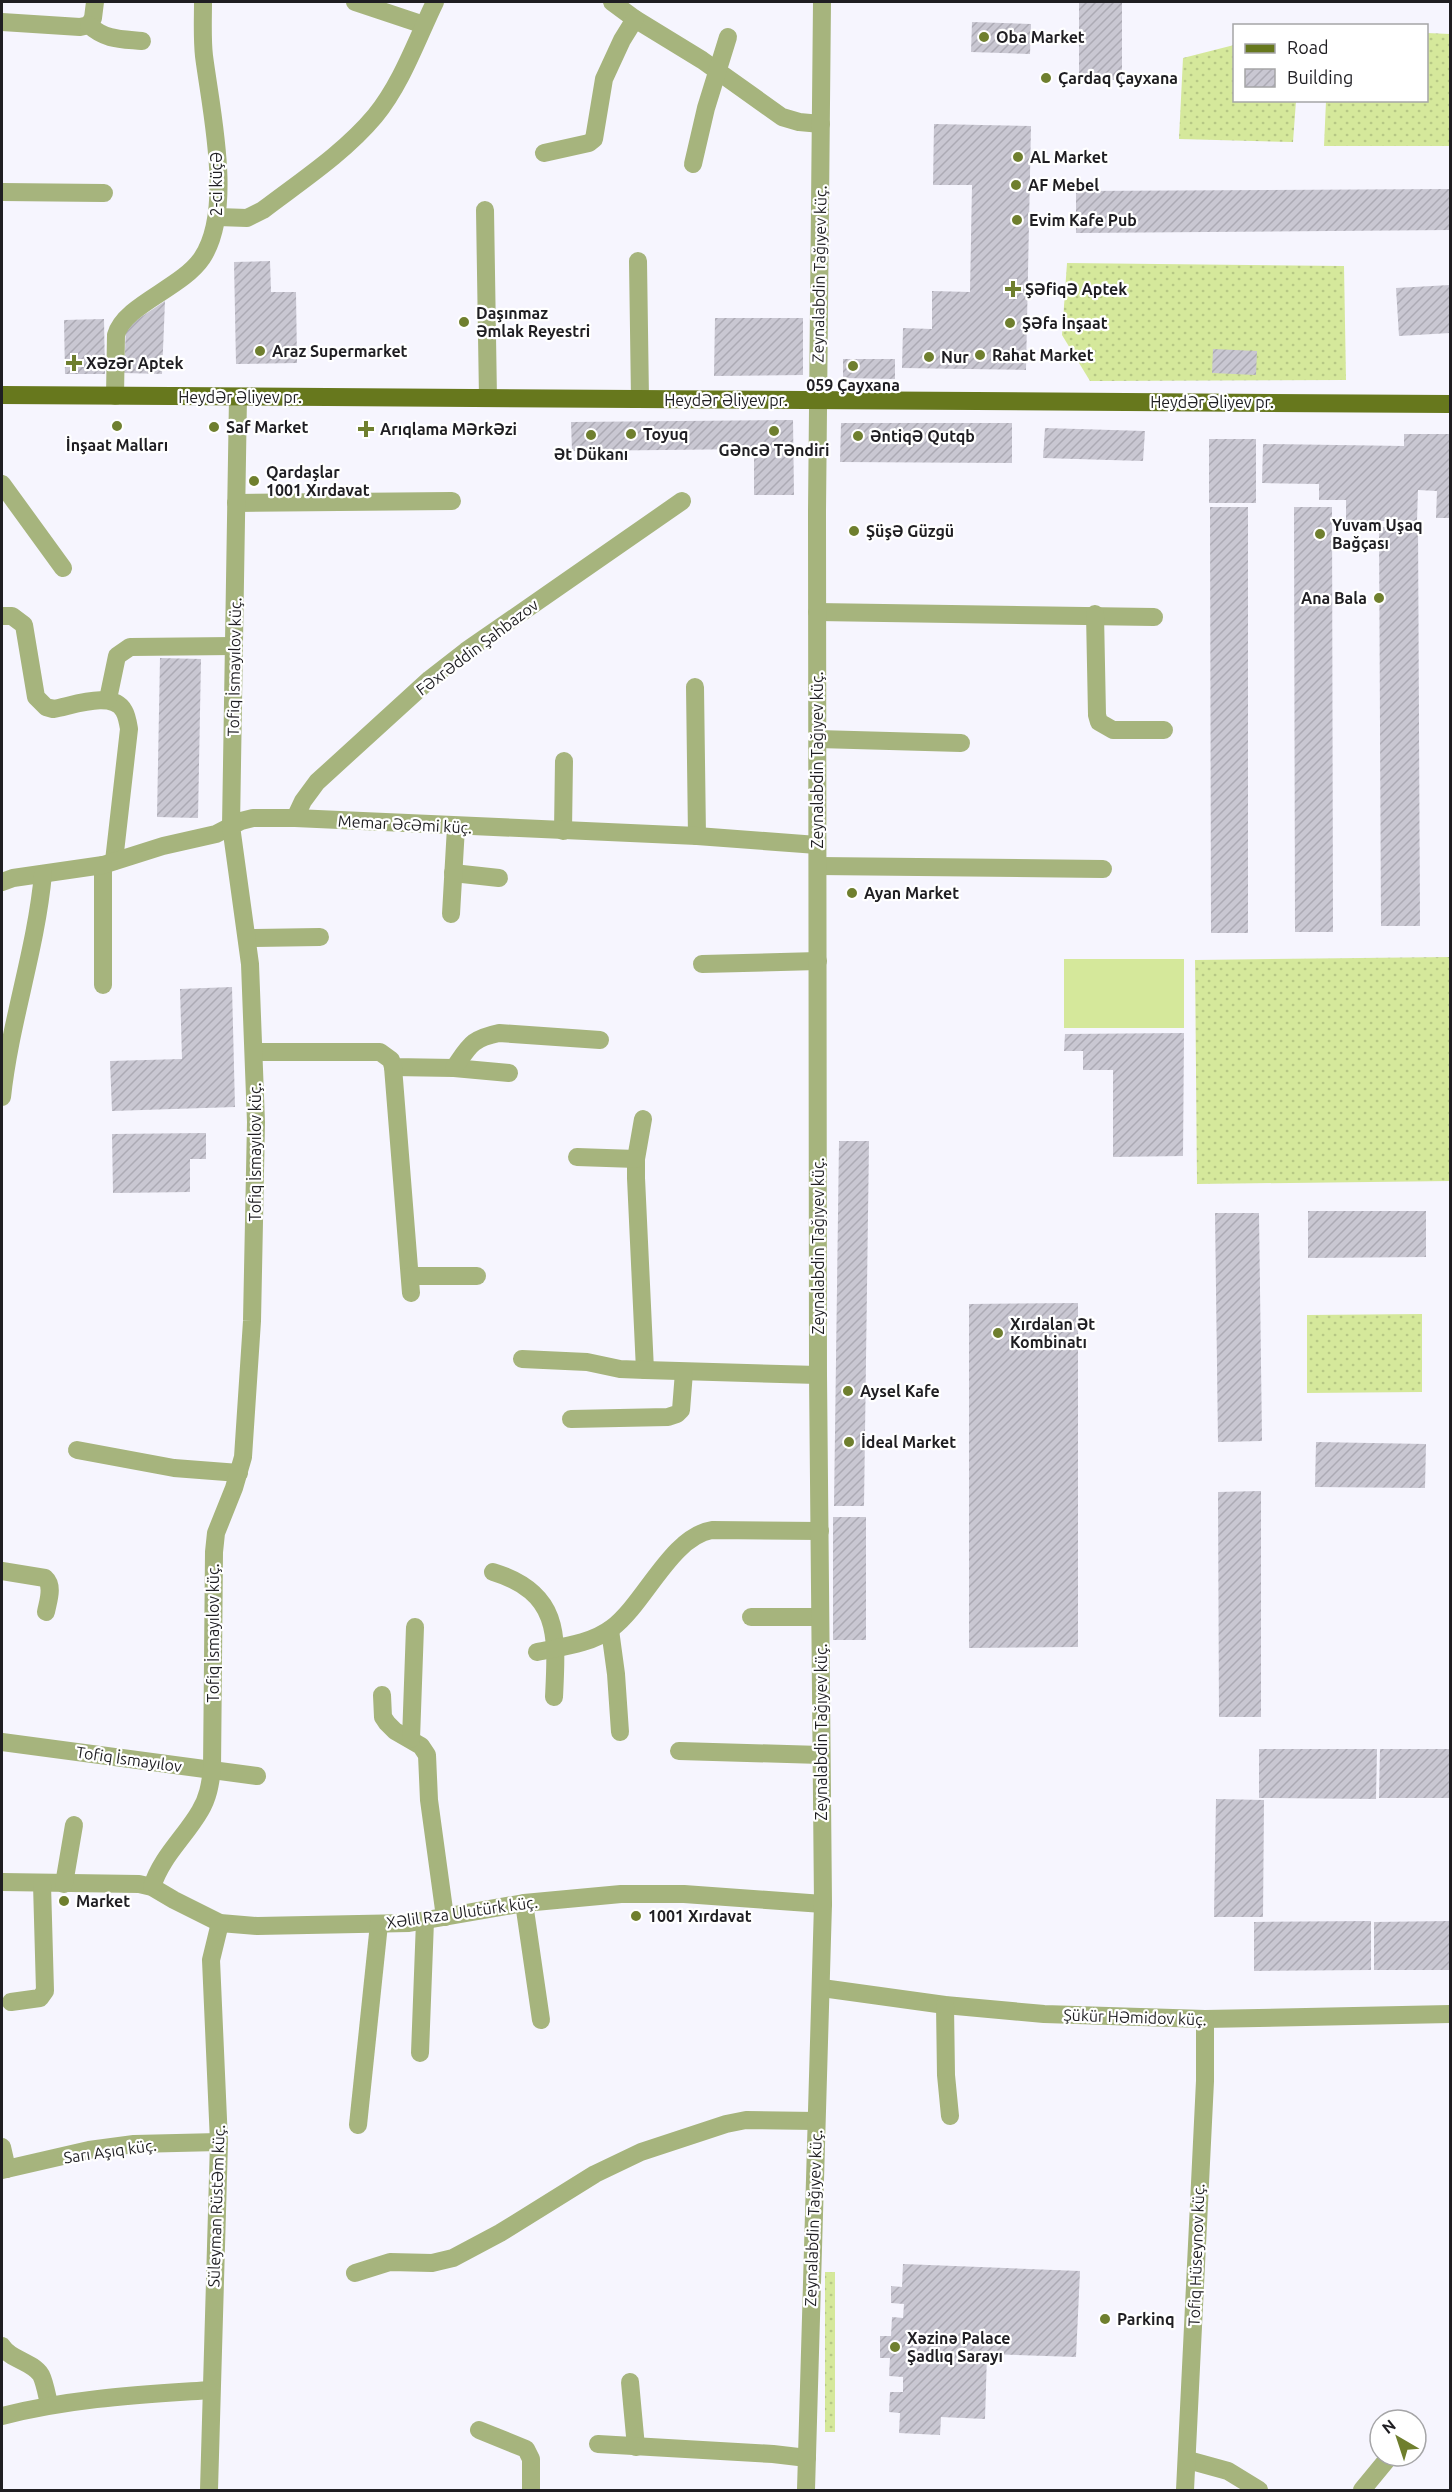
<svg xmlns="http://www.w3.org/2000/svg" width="1452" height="2492" font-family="Ubuntu,sans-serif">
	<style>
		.grass { fill: url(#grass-dots) }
		.garden { fill: #d5e89b }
		.building { fill: url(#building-hatch) }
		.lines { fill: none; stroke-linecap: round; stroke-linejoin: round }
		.minor { stroke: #a6b47d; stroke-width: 18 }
		.major { stroke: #67781d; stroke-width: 18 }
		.poi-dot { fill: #6f7f2e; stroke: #fff; stroke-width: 2 }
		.labels { text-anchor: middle; stroke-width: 4.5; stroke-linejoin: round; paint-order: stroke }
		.poi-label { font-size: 16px; font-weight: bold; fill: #1f1e22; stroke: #fff; text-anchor: start }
		.street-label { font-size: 16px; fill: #1f1e22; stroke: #fff }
	</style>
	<defs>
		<pattern id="grass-dots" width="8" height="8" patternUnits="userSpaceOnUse" patternTransform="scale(1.5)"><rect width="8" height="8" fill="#d5e89b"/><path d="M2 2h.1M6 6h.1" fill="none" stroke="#b6c785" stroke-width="1.8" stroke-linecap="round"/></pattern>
		<pattern id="building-hatch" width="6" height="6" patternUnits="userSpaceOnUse" patternTransform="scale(1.5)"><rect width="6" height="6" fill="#c9c7d2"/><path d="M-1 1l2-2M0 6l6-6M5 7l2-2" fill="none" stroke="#acaab4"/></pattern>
	</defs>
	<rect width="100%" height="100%" fill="#f6f5fe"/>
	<g class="grass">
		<polygon points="1427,33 1450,34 1450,146 1324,146 1326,101 1426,100"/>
		<polygon points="1234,45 1234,100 1296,101 1293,142 1179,139 1183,58"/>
		<polygon points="1067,263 1344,266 1346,380 1090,381 1062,335"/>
		<polygon points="1450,957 1450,1181 1197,1184 1195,960"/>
		<polygon points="1422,1314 1422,1392 1307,1393 1307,1315"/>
		<rect x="825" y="2272" width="10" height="160"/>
	</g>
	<rect class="garden" x="1064" y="959" width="120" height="69"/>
	<g class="building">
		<rect x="1079" y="2" width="43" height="78"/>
		<polygon points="972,22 1031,24 1030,54 971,52"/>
		<polygon points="934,124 1031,126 1026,370 902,368 903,328 932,329 932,291 970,292 972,185 933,185"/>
		<polygon points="1450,189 1450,230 1076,233 1076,191"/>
		<polygon points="270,261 271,292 296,292 297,363 236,364 234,262"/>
		<polygon points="1450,285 1450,333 1399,336 1396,288"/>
		<polygon points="165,301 162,374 124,373 126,327"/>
		<polygon points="715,318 803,318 803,375 714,376"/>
		<polygon points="104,319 105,374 65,374 64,320"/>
		<polygon points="1213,349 1257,351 1256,375 1212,373"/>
		<polygon points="843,359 895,359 895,379 843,378"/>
		<polygon points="793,420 794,495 754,495 754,449 572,451 571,422"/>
		<polygon points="841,423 1012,423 1012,463 840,462"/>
		<polygon points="1045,428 1145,431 1143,461 1043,458"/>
		<polygon points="1404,434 1450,434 1450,518 1436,518 1437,491 1418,490 1417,521 1346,521 1346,500 1319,500 1319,484 1262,483 1263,444 1404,446"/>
		<rect x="1209" y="439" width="47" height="64"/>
		<polygon points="1210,507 1248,507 1248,933 1211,933"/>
		<polygon points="1294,507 1332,507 1333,932 1295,932"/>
		<polygon points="1379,527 1418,527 1420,926 1381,926"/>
		<polygon points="160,658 201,659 198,818 157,817"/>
		<polygon points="232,987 235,1107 112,1111 110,1061 182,1059 180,989"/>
		<polygon points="1184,1033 1183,1156 1113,1157 1113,1070 1083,1070 1083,1051 1064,1051 1065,1034"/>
		<polygon points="206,1133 206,1159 190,1159 190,1192 113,1193 112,1134"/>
		<polygon points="839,1141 869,1141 864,1506 834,1506"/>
		<polygon points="1308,1211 1426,1211 1426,1257 1308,1258"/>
		<polygon points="1215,1213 1259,1213 1262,1441 1218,1442"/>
		<polygon points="1078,1303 1078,1647 969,1648 969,1304"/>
		<polygon points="1316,1442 1426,1444 1425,1488 1315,1487"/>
		<polygon points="1261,1491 1261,1717 1219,1717 1218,1492"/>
		<rect x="833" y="1517" width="33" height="123"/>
		<polygon points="1259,1749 1377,1749 1376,1799 1259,1798"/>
		<polygon points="1380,1749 1450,1749 1450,1798 1379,1798"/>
		<polygon points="1216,1799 1264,1800 1263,1917 1214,1917"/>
		<polygon points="1371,1921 1371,1970 1254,1971 1254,1922"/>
		<polygon points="1450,1921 1450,1970 1374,1970 1374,1922"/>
		<polygon points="903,2264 1080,2271 1076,2357 987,2354 985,2419 941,2417 940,2435 899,2433 900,2413 889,2412 890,2392 903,2392 903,2377 889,2376 890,2358 880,2358 880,2336 891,2336 892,2317 903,2318 904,2304 891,2303 891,2286 902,2287"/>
	</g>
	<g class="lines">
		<g class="minor">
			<polyline points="355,2 424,25"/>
			<polyline points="612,2 635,19 702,60 782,117 799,122 821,124"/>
			<polyline points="2,22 80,27 89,25 93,18 95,2"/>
			<path d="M 89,25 C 105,40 121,39 142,41"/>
			<polyline points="544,153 589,143 594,139 604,79 622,40 635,19"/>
			<polyline points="693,164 706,108 728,37"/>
			<polyline points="2,192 104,193"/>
			<polyline points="485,210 488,398"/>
			<path d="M 218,217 L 247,218 L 263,210 C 301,181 344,153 375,116 C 402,83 417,39 435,2"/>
			<polyline points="638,261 640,399"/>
			<path d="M 115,396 L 116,335 C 124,305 182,288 202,258 C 234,210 211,111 204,56 C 202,38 203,20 203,2"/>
			<polyline points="2,484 63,568"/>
			<polyline points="236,503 452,501"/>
			<polyline points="817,612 1154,617"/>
			<polyline points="1095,614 1097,715 1099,722 1113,730 1164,730"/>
			<path d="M 2,616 L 12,616 L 24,625 L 36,697 L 46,707 L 53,709 C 72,706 113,690 124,711 C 127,716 128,723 129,729 L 114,861"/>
			<polyline points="695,687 697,836"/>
			<polyline points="108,699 117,656 130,647 234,646"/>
			<polyline points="818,739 961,743"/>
			<polyline points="295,818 303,801 317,782 430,679 466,651 682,501"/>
			<polyline points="563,831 564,761"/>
			<polyline points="103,865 103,985"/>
			<polyline points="818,866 1103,869"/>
			<polyline points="453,873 499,878"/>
			<polyline points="2,882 13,878 103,865 163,846 216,834 241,821 253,818 295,818 697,836 817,845"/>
			<polyline points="451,914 456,827"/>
			<polyline points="247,938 320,937"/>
			<polyline points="702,964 818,961"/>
			<polyline points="255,1052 380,1052 391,1060 393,1067 454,1068 509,1073"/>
			<polyline points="393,1067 411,1293"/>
			<path d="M 454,1068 C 470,1045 471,1039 499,1033 L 600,1040"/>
			<path d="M 2,1097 C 10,1022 36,950 43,874"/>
			<polyline points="643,1119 636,1159 636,1178 645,1370"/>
			<polyline points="577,1157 636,1159"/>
			<polyline points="410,1276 477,1276"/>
			<polyline points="522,1359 587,1362 620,1369 645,1370 818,1375"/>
			<polyline points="571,1419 668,1417 677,1414 681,1410 684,1372"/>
			<polyline points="77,1450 174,1468 239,1473"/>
			<path d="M 2,1571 L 45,1578 C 54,1586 48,1601 46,1612"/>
			<path d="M 493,1572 C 561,1593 557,1636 554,1697"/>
			<polyline points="751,1617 820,1617"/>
			<polyline points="610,1630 616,1674 620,1732"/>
			<path d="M 537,1652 C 561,1647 591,1644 612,1628 C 645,1603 671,1537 712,1530 L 820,1531"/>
			<polyline points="382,1695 383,1717 387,1723 395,1731 421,1746 427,1755 429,1800 445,1917"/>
			<polyline points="411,1739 415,1627"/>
			<polyline points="2,1742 257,1776"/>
			<polyline points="679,1751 821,1755"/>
			<polyline points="2,1882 139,1884 152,1887 174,1900 220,1923 257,1926 409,1923 524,1903 621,1894 684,1894 823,1904"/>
			<polyline points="64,1884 74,1825"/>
			<path d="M 152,1887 C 161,1857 185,1837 200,1811 C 208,1798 210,1785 212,1770 L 214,1552 L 216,1533 L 234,1488 L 243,1457 L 252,1321 L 256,1122 L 250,964 L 231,826 L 238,397"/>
			<polyline points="524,1903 541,2020"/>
			<polyline points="822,1988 945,2005 1044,2014 1205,2019 1450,2014"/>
			<polyline points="11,2002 40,1998 45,1991 42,1884"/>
			<polyline points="945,2005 946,2075 950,2116"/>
			<polyline points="420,2053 425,1921"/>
			<polyline points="358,2125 379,1924"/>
			<polyline points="2,2147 7,2169"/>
			<polyline points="2,2170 89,2150 134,2144 219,2142"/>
			<polyline points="355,2273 390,2262 432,2263 453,2258 500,2233 595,2174 641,2152 726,2124 746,2120 816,2121"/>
			<path d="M 2,2346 C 10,2360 32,2361 41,2375 C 45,2383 47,2396 49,2404"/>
			<polyline points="630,2382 636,2447"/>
			<path d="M 2,2416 C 73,2398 138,2395 211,2390"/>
			<polyline points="479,2430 526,2449 531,2459 531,2490"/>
			<polyline points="598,2444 773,2454 807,2458"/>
			<polyline points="1188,2460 1228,2471 1259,2490"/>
			<polyline points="209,2490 219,2142 211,1960 220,1923"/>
			<polyline points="806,2490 823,1904 818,1375 817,511 822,2"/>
			<polyline points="1185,2490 1205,2081 1205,2019"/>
			<polyline points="1362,2490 1390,2456"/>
		</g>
		<polyline class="major" points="2,395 1450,404"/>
	</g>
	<g class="poi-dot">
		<circle cx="984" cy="37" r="6"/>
		<circle cx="1046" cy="78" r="6"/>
		<circle cx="1018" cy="157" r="6"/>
		<circle cx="1016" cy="185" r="6"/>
		<circle cx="1017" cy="220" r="6"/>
		<path d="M1010 280h6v6h6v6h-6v6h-6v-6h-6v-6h6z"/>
		<circle cx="464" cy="322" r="6"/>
		<circle cx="1010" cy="323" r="6"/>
		<circle cx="260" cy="351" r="6"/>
		<circle cx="980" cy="355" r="6"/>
		<circle cx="929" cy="357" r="6"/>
		<path d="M71 354h6v6h6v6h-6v6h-6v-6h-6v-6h6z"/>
		<circle cx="853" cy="366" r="6"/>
		<circle cx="117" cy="426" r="6"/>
		<circle cx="214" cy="427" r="6"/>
		<path d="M363 420h6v6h6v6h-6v6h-6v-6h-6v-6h6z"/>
		<circle cx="774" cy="431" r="6"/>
		<circle cx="631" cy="434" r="6"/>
		<circle cx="591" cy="435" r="6"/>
		<circle cx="858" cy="436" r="6"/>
		<circle cx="254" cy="481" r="6"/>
		<circle cx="854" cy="531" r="6"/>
		<circle cx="1320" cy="534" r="6"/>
		<circle cx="1379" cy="598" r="6"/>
		<circle cx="852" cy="893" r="6"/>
		<circle cx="998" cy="1333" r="6"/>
		<circle cx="848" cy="1391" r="6"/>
		<circle cx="849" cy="1442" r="6"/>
		<circle cx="64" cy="1901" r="6"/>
		<circle cx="636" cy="1916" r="6"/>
		<circle cx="1105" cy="2319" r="6"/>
		<circle cx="895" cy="2347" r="6"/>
	</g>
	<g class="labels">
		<g class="poi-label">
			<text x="996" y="43">Oba Market</text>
			<text x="1058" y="84">Çardaq Çayxana</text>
			<text x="1030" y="163">AL Market</text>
			<text x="1028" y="191">AF Mebel</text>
			<text x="1029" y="226">Evim Kafe Pub</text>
			<text x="1025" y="295">Şəfiqə Aptek</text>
			<text x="476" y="319">Daşınmaz<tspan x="476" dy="18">Əmlak Reyestri</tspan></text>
			<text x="1022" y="329">Şəfa İnşaat</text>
			<text x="272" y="357">Araz Supermarket</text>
			<text x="992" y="361">Rahat Market</text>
			<text x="941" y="363">Nur</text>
			<text x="86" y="369">Xəzər Aptek</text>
			<text x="853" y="391" text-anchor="middle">059 Çayxana</text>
			<text x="226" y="433">Saf Market</text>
			<text x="380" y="435">Arıqlama Mərkəzi</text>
			<text x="643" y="440">Toyuq</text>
			<text x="870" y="442">Əntiqə Qutqb</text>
			<text x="117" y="451" text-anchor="middle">İnşaat Malları</text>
			<text x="774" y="456" text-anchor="middle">Gəncə Təndiri</text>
			<text x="591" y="460" text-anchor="middle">Ət Dükanı</text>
			<text x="266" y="478">Qardaşlar<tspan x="266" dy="18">1001 Xırdavat</tspan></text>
			<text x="1332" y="531">Yuvam Uşaq<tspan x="1332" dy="18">Bağçası</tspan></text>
			<text x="866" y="537">Şüşə Güzgü</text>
			<text x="1367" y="604" text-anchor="end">Ana Bala</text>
			<text x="864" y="899">Ayan Market</text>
			<text x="1010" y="1330">Xırdalan Ət<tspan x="1010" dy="18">Kombinatı</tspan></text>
			<text x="860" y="1397">Aysel Kafe</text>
			<text x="861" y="1448">İdeal Market</text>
			<text x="76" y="1907">Market</text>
			<text x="648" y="1922">1001 Xırdavat</text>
			<text x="1117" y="2325">Parkinq</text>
			<text x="907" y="2344">Xәzinә Palace<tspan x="907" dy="18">Şadlıq Sarayı</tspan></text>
		</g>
		<g class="street-label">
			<text transform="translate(216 184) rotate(-90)" y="6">2-ci küçə</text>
			<text transform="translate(819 274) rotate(-89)" y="6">Zeynalabdin Tağıyev küç.</text>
			<text x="240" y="403">Heydər Əliyev pr.</text>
			<text x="726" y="406">Heydər Əliyev pr.</text>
			<text x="1212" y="408">Heydər Əliyev pr.</text>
			<text transform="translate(477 647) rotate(-37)" y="6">Fəxrəddin Şahbazov</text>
			<text transform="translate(234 667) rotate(-89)" y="6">Tofiq İsmayılov küç.</text>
			<text transform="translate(817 760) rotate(-90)" y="6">Zeynalabdin Tağıyev küç.</text>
			<text transform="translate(405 824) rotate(3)" y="6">Memar Əcəmi küç.</text>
			<text transform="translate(255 1152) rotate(-90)" y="6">Tofiq İsmayılov küç.</text>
			<text transform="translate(818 1246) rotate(-90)" y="6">Zeynalabdin Tağıyev küç.</text>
			<text transform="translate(213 1633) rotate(-90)" y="6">Tofiq İsmayılov küç.</text>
			<text transform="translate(821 1732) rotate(-90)" y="6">Zeynalabdin Tağıyev küç.</text>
			<text transform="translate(129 1759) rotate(8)" y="6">Tofiq İsmayılov</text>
			<text transform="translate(462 1912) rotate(-8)" y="6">Xəlil Rza Ulutürk küç.</text>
			<text transform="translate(1135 2017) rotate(2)" y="6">Şükür Həmidov küç.</text>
			<text transform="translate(110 2151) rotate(-8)" y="6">Sarı Aşıq küç.</text>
			<text transform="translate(216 2206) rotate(-88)" y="6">Süleyman Rüstəm küç.</text>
			<text transform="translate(813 2218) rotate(-88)" y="6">Zeynalabdin Tağıyev küç.</text>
			<text transform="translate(1196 2255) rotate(-88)" y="6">Tofiq Hüseynov küç.</text>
		</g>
	</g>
	<rect width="1452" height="2492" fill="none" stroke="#1f1e22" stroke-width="6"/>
	<rect x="1233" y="24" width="195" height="78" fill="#ffffff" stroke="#a5a5a7" stroke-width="1.5"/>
	<rect x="1245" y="44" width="30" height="9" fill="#67781d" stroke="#a5a5a7" stroke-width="1.5"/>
	<text x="1287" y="54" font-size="18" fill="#1f1e22">Road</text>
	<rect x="1245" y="69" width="30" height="18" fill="url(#building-hatch)" stroke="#a5a5a7" stroke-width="1.5"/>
	<text x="1287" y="84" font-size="18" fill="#1f1e22">Building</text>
	<g transform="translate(1398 2438) rotate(321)"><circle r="28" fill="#ffffff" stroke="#a5a5a7" stroke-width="1.5"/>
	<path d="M0-4.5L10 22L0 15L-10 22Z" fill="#6f7f2e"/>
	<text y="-9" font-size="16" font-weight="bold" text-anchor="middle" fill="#1f1e22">N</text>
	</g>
</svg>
